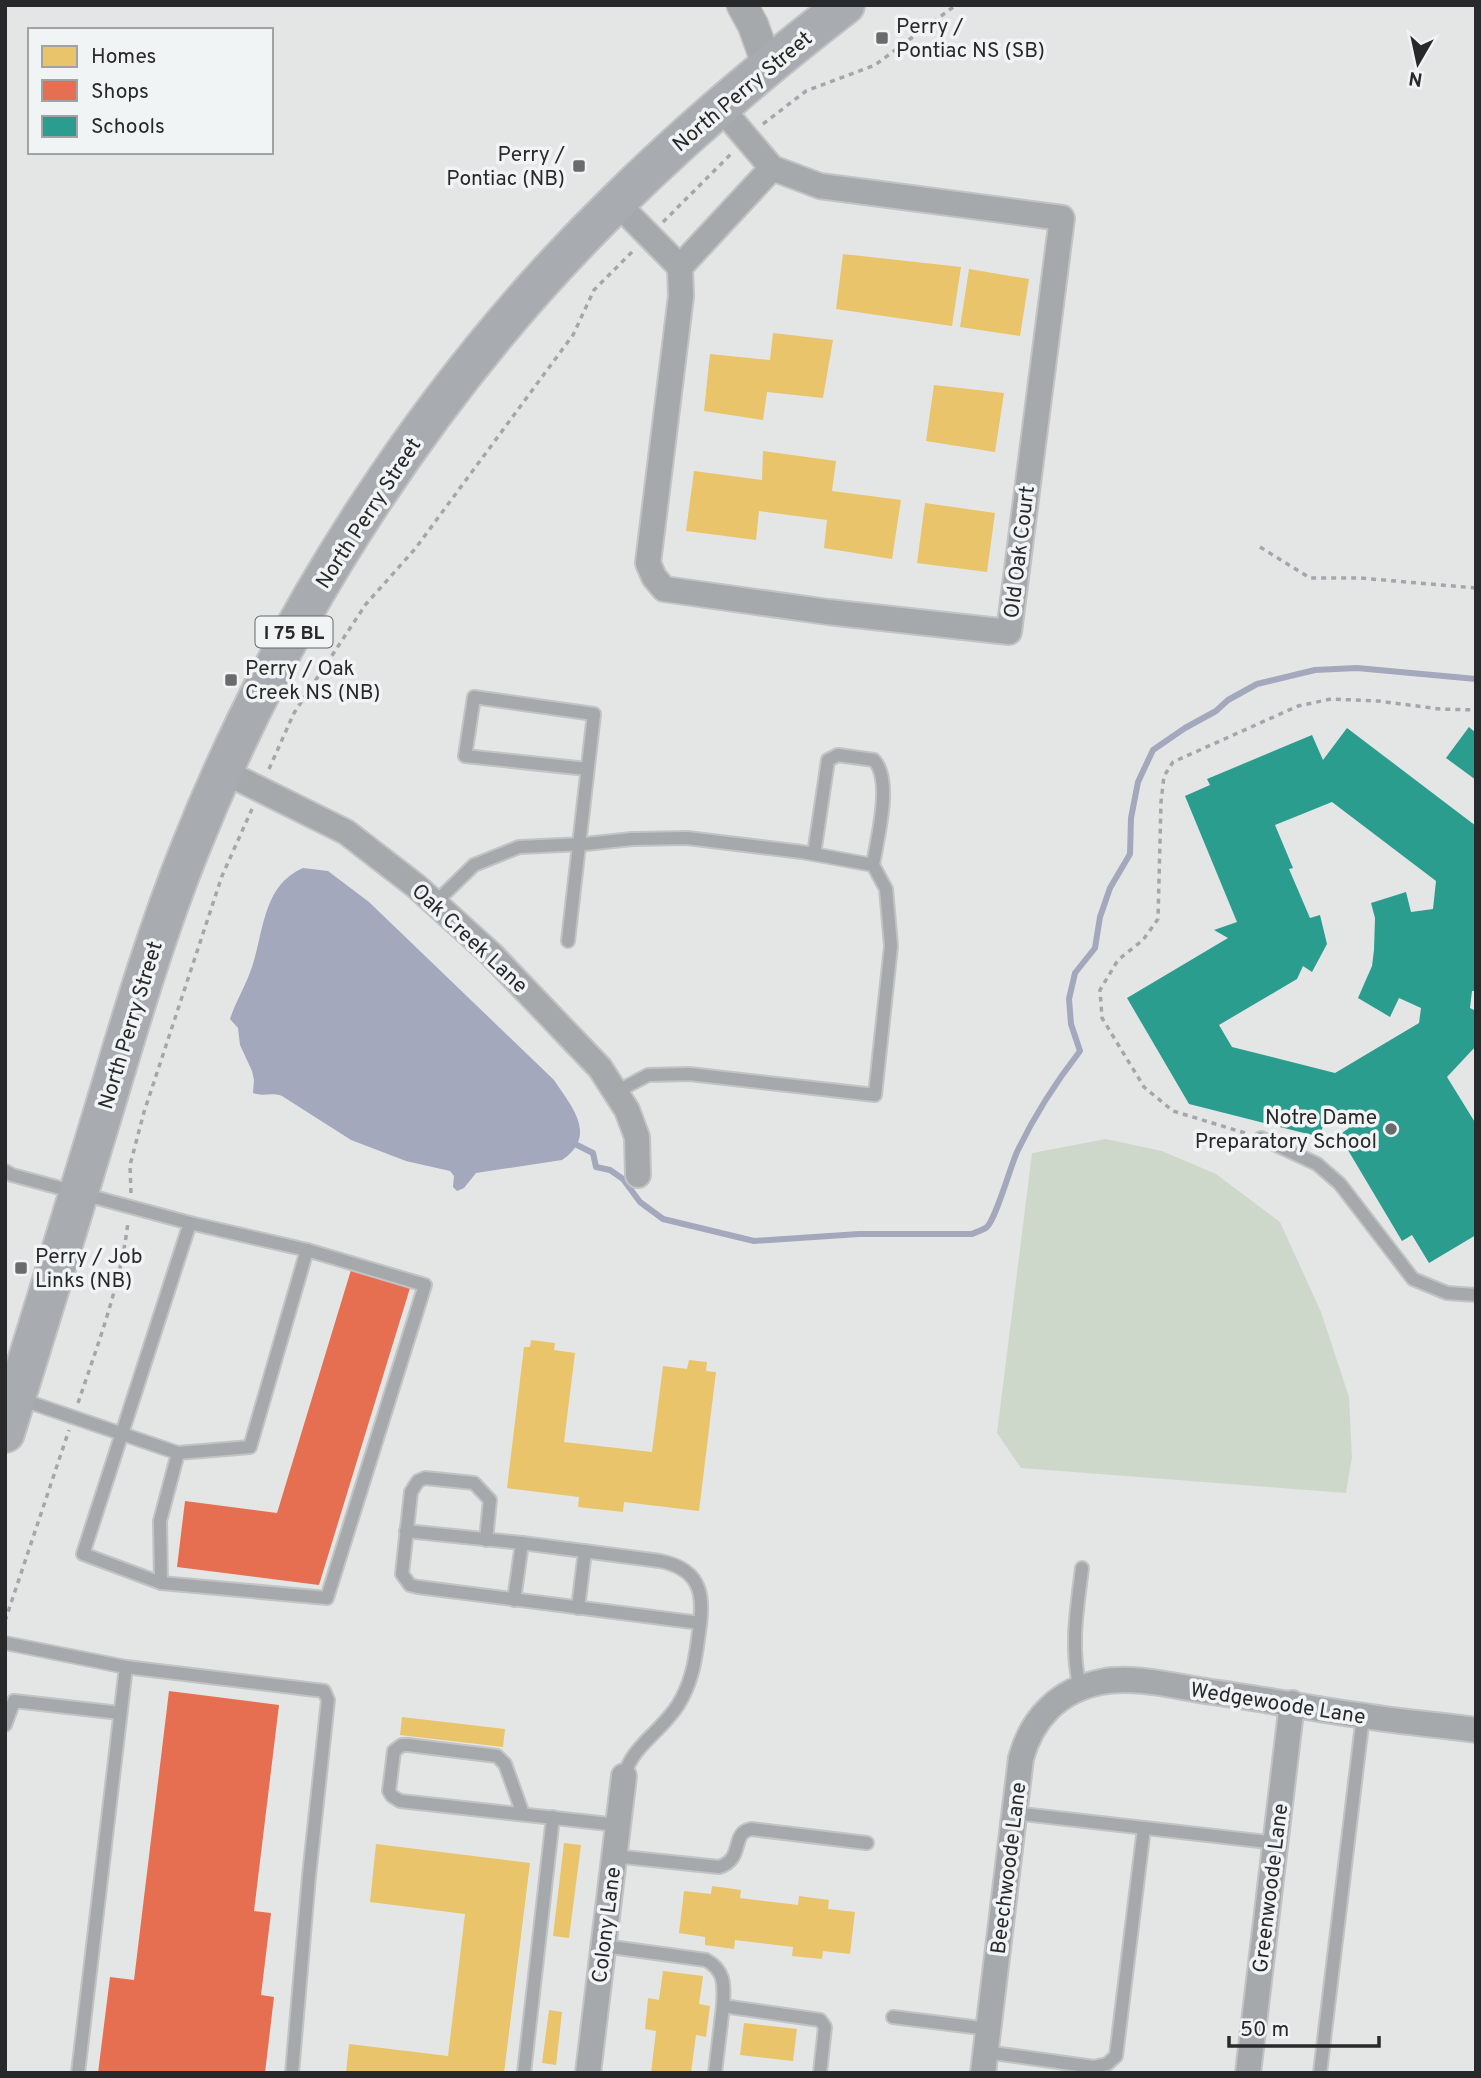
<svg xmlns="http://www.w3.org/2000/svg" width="1481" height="2078" font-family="Overpass,sans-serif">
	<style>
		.green { fill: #cdd8cb }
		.water { fill: #a4a8bd }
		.homes { fill: #e9c46a }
		.shops { fill: #e76f51 }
		.schools { fill: #2a9d8f; fill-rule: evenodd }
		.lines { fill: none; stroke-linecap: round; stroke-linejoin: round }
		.stream { stroke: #a4a8bd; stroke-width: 6 }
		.service-casing { stroke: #c2c4c4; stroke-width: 16 }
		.minor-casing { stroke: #c2c4c4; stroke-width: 28 }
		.tertiary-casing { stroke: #c2c4c4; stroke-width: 33 }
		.primary-casing { stroke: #c2c4c4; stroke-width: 42 }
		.path { stroke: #a4a7a9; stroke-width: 3.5; stroke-dasharray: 5 5; stroke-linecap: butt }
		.service { stroke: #a5a9ab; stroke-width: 12 }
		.minor { stroke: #a5a9ab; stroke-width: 24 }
		.tertiary { stroke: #a5a9ab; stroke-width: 30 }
		.primary { stroke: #a8abaf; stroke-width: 38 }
		.poi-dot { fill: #6a6b6c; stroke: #f0f4f5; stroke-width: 2.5 }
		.labels { text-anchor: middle; stroke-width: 7; stroke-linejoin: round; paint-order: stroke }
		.shield { fill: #f0f4f5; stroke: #646667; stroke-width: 2 }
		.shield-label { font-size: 19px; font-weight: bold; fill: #28292a }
		.poi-label { font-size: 21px; fill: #28292a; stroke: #f0f4f5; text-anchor: start }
		.street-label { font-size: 21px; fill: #28292a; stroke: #f0f4f5 }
	</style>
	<rect width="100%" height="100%" fill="#e4e6e6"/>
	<polygon class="green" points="1106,1139 1162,1151 1216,1174 1280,1222 1321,1312 1349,1397 1352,1457 1346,1493 1021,1468 997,1433 1032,1153"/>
	<path class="water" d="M 303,868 L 328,871 L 369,902 L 554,1080 C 572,1107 598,1136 562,1160 L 476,1173 L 464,1188 L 457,1191 L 453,1187 L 454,1176 L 450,1171 L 406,1161 L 351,1140 L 282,1096 C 271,1092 263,1097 253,1093 L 254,1080 L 252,1071 L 240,1045 L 238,1028 L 230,1019 C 236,1001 246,985 252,967 C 264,931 263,885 303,868 Z"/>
	<g class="homes">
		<polygon points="843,254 961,267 952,326 836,309"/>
		<polygon points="969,269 1029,279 1020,336 960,327"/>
		<polygon points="773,333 833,340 823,398 767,392 763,420 704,411 710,354 770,360"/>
		<polygon points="934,385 1004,393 995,452 926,441"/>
		<polygon points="763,451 836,461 832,491 901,500 892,559 824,548 827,520 759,511 756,540 686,531 694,471 762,480"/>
		<polygon points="925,503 995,513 987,572 917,563"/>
		<polygon points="531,1340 555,1343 554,1350 575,1353 564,1442 652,1452 663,1366 687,1369 689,1360 707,1362 706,1371 716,1372 699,1511 624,1502 623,1512 578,1507 579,1497 507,1488 524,1347 530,1347"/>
		<polygon points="402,1717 505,1729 503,1747 400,1735"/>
		<polygon points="564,1843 581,1845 569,1938 553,1936"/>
		<polygon points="376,1844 530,1863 504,2073 346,2073 349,2044 448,2056 465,1914 370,1902"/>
		<polygon points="712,1886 741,1890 740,1898 798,1905 799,1896 829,1900 828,1909 855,1912 850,1954 823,1951 822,1959 792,1956 793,1947 735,1940 734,1949 705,1945 705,1937 679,1933 684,1891 711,1894"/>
		<polygon points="663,1971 703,1976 699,2004 710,2006 706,2037 696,2035 691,2073 651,2073 656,2031 645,2029 648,1998 659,2000"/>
		<polygon points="549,2010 562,2012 556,2065 542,2063"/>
		<polygon points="744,2023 797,2029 793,2061 740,2055"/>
	</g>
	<g class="shops">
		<polygon points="351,1270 410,1288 319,1585 177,1567 185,1501 277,1513"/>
		<polygon points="169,1691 279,1705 254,1911 271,1913 261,1995 274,1997 265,2073 98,2073 110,1977 134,1980"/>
	</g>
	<g class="schools">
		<polygon points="1469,727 1476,733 1476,780 1446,758"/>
		<path d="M 1347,728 L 1476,826 L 1476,991 L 1472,991 L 1470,1008 L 1476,1011 L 1476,1046 L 1447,1077 L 1476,1124 L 1476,1235 L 1429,1263 L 1412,1235 L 1402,1241 L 1339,1135 L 1349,1128 L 1341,1114 L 1327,1110 L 1320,1137 L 1189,1104 L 1127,998 L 1228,938 L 1214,930 L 1237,922 L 1185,796 L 1210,785 L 1207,779 L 1312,735 L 1323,760 ZM 1332,802 L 1436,881 L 1433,909 L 1411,912 L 1406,892 L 1371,903 L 1375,918 L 1374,950 L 1372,966 L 1358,998 L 1390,1017 L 1399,998 L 1421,1008 L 1419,1023 L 1335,1073 L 1232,1047 L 1219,1025 L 1297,979 L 1303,966 L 1312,972 L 1327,944 L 1320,915 L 1310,918 L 1289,869 L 1293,868 L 1275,825 Z"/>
	</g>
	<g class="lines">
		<path class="stream" d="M 577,1145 L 593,1153 L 596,1167 L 610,1170 L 623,1179 L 640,1202 L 663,1219 L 754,1241 L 859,1234 L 972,1234 C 976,1232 983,1230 987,1227 C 996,1218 1010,1168 1017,1152 C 1034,1116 1056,1082 1080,1051 L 1071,1024 L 1069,999 L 1075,973 L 1095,948 L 1100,917 L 1110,888 L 1130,854 L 1131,818 L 1138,782 L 1153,750 L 1185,728 L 1216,711 L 1228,700 L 1257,684 L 1315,670 L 1357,668 L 1476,679"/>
		<defs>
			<g id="service">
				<path d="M 814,854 L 828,760 L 838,755 L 874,760 C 893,781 877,838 873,865"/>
				<polyline points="435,903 474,865 519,847 585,844 632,839 687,838 802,852 873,865 886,889 891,946 875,1095 689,1074 648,1075 616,1092"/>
				<polyline points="568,941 594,714 474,697 465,756 587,769"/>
				<polyline points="1261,1138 1317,1164 1340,1184 1413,1279 1447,1293 1476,1295"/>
				<polyline points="5,1171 12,1175 190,1223 307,1250"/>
				<polyline points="20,1399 178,1453 160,1521 161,1583 327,1598 425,1285 307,1250 250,1447 178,1453"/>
				<path d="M 406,1531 L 522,1543 L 660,1561 C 706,1570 704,1601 698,1639 C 695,1663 691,1684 678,1705 C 661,1732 633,1745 624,1776"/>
				<polyline points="486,1540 490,1500 474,1483 425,1478 418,1481 411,1492 402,1574 410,1585 418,1587 700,1623"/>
				<polyline points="161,1583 83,1554 190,1223"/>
				<polyline points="514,1600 522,1543"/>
				<polyline points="578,1608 585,1551"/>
				<polyline points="5,1643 126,1667 78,2073"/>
				<polyline points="126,1667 324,1691 328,1700 309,1876 292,2073"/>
				<path d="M 1080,1688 C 1070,1647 1077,1609 1082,1568"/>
				<polyline points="5,1725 14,1701 120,1713"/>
				<polyline points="1014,1813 1276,1843"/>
				<polyline points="523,1814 505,1764 497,1756 408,1745 402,1745 394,1751 389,1791 392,1796 400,1801 618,1825"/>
				<path d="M 614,1856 L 719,1867 C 745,1859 730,1833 751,1829 L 867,1843"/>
				<path d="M 604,1946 L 706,1960 C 726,1971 724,1986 723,2006 L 820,2020 L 825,2027 L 820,2073"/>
				<polyline points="893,2017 989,2029"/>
				<polyline points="986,2052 1094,2067 1107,2064 1116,2056 1144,1828"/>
				<polyline points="524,2073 553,1817"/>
				<polyline points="715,2073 723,2006"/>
				<polyline points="1320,2073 1363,1716"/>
			</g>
			<g id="minor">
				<polyline points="721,108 772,168 820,186 1062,218 1009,632 828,612 664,589 654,577 648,563 681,296 680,267 772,168"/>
				<polyline points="616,202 680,267"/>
				<polyline points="223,771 346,832 416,886 491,954 600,1068 627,1110 637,1137 638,1175"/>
				<polyline points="588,2073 624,1776"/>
				<path d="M 983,2073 L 1021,1758 C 1032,1718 1059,1690 1101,1682 C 1134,1675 1178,1687 1212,1692 C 1263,1699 1314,1709 1365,1716 C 1401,1722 1439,1725 1476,1730"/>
				<polyline points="1248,2073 1292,1703"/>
			</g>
			<polyline id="tertiary" points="742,5 753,25 768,67"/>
			<path id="primary" d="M 5,1433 C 38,1328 70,1221 102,1116 C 129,1026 155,936 190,849 C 285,610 435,379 619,200 C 690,130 766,66 845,5"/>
		</defs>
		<use href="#service" class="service-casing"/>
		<use href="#minor" class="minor-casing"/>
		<use href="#tertiary" class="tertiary-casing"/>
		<use href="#primary" class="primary-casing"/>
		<g class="path">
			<polyline points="763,124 806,91 875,65 956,5"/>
			<polyline points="663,222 732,153"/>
			<polyline points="1260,547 1310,578 1360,578 1476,588"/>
			<polyline points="269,769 294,713 366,604 415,549 573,335 594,290 635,249"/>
			<polyline points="1245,1133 1173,1111 1144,1087 1102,1018 1100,990 1118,960 1143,940 1158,919 1161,802 1164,776 1173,762 1298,706 1331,699 1378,701 1440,709 1476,710"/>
			<polyline points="131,1193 130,1165 144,1112 222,876 252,809"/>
			<path d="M 78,1403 C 98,1344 121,1283 128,1222"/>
			<polyline points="5,1621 69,1430"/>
		</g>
		<use href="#service" class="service"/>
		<use href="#minor" class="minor"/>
		<use href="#tertiary" class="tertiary"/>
		<use href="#primary" class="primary"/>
	</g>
	<g class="poi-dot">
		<rect x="875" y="31" width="14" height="14" rx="3.5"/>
		<rect x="572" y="159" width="14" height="14" rx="3.5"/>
		<rect x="224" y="673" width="14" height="14" rx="3.5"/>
		<circle cx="1391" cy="1129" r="7"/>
		<rect x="14" y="1261" width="14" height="14" rx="3.5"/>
	</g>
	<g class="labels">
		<rect class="shield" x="255.5" y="616.5" width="77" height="31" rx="5"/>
		<g class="shield-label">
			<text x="294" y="639">I 75 BL</text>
		</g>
		<g class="poi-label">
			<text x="896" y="33">Perry /<tspan x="896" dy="24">Pontiac NS (SB)</tspan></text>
			<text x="565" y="161" text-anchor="end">Perry /<tspan x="565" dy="24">Pontiac (NB)</tspan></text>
			<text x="245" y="675">Perry / Oak<tspan x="245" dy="24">Creek NS (NB)</tspan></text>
			<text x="1377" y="1124" text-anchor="end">Notre Dame<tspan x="1377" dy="24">Preparatory School</tspan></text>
			<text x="35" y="1263">Perry / Job<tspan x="35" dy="24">Links (NB)</tspan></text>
		</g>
		<g class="street-label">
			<text transform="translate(742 91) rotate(-40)" y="7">North Perry Street</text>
			<text transform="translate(368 513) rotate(-57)" y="7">North Perry Street</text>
			<text transform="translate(1019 552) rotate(-83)" y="7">Old Oak Court</text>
			<text transform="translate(470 938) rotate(43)" y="7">Oak Creek Lane</text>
			<text transform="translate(130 1025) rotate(-73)" y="7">North Perry Street</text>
			<text transform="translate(1278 1703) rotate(9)" y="7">Wedgewoode Lane</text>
			<text transform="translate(1008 1868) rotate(-83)" y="7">Beechwoode Lane</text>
			<text transform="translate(1270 1888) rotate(-83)" y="7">Greenwoode Lane</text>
			<text transform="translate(606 1925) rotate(-83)" y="7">Colony Lane</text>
		</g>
	</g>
	<rect width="1481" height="2078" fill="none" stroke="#28292a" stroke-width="14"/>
	<rect x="28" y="28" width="245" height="126" fill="#f0f4f5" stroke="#a0a3a4" stroke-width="2"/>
	<rect x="42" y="46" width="35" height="21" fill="#e9c46a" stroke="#a0a3a4" stroke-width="2"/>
	<text x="91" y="63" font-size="21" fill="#28292a">Homes</text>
	<rect x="42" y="80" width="35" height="21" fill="#e76f51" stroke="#a0a3a4" stroke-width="2"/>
	<text x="91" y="98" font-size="21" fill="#28292a">Shops</text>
	<rect x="42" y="116" width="35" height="21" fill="#2a9d8f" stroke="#a0a3a4" stroke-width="2"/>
	<text x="91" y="133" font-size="21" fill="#28292a">Schools</text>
	<g transform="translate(1418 63) rotate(189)" stroke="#f0f4f5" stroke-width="5" paint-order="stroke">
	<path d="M0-5L12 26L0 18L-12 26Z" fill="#28292a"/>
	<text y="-10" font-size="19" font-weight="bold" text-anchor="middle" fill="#28292a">N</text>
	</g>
	<path d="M1229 2036v10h150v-10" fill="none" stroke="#28292a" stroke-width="3.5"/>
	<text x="1240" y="2036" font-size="21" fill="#28292a" stroke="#f0f4f5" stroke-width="5" paint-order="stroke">50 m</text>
</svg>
